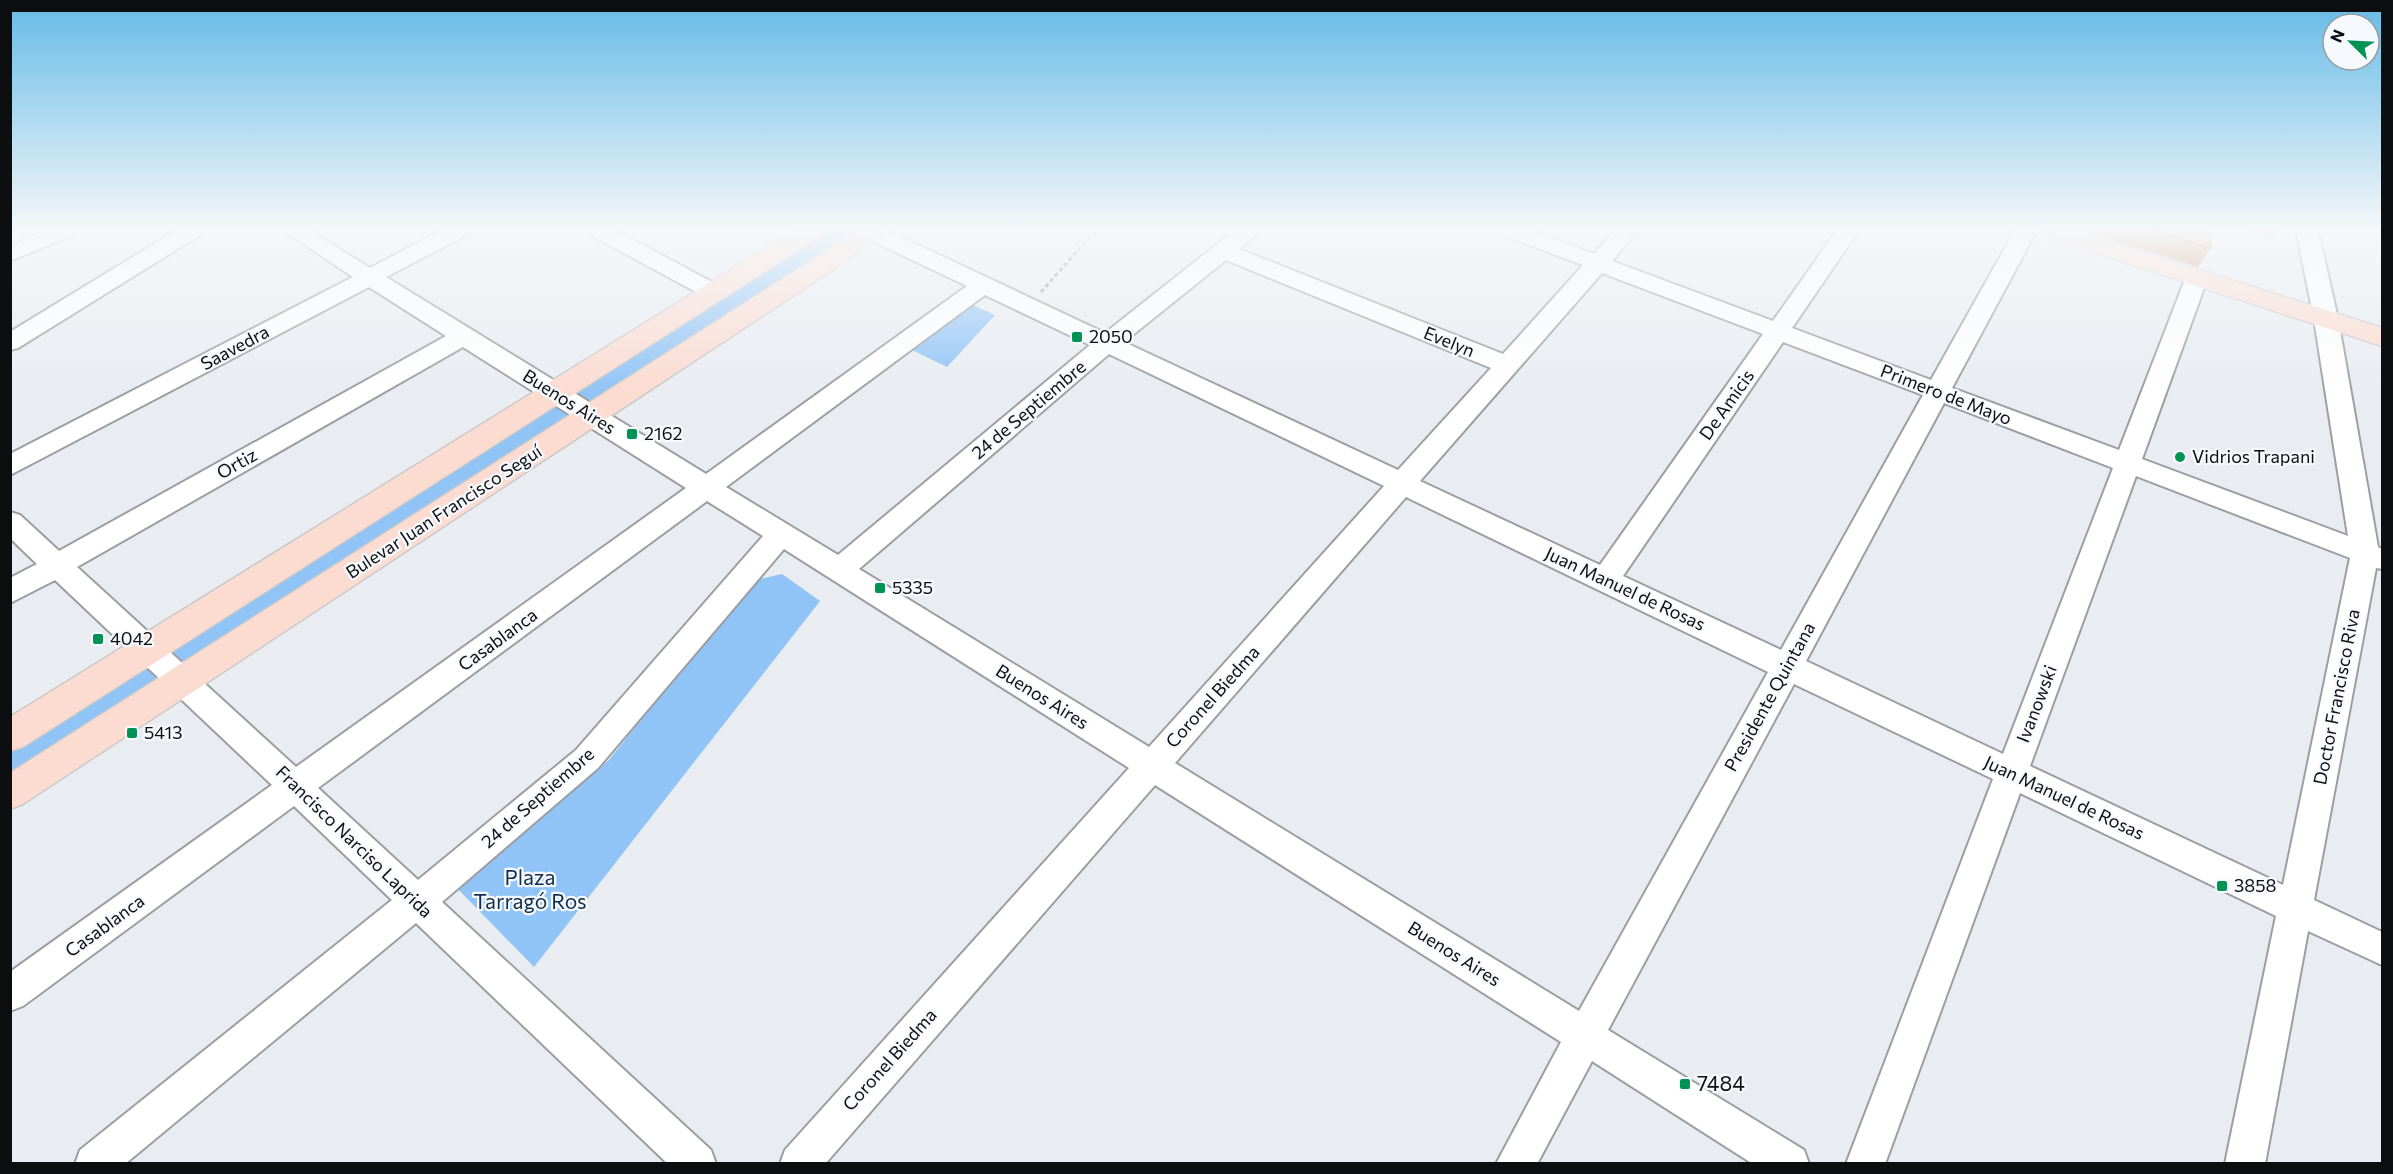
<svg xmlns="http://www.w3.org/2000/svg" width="2393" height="1174" font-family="Commissioner,sans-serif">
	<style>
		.green { fill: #90c3f6 }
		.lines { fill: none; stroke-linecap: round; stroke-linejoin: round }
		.minor-casing { stroke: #9b9fa3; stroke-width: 4 }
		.major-casing { stroke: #cacaca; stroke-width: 3 }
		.path { stroke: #8a8c8f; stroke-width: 3; stroke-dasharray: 4 3; stroke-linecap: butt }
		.minor { fill: #fff; fill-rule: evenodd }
		.major { fill: #fcdbd1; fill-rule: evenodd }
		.wall { fill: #d29475 }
		.building { fill: #f4ac88; stroke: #ab785f; stroke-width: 1.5 }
		.poi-dot { fill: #009353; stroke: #f6fafe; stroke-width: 2 }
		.labels { text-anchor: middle; stroke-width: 4.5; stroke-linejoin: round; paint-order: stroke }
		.poi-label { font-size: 18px; fill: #0d0e10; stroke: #f6fafe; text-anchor: start }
		.street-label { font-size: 18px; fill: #0d0e10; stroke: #f6fafe }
		.near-park-label { font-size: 21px; fill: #112e4a; stroke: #f6fafe }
		.near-poi-label { font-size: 21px; fill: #0d0e10; stroke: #f6fafe; text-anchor: start }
	</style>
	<rect width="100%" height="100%" fill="#e9edf1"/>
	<g class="green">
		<polygon points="813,230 876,230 11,793 11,736"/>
		<polygon points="968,303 995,315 947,367 908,348"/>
		<polygon points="782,574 820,601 534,967 454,885 609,760 751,581"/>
	</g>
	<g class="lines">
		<defs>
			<g id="minor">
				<polygon points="46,230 76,230 73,235 10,261 10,246"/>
				<polygon points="177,230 203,230 200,235 18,348 10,350 10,332"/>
				<path d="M 283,230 L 309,230 L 370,268 L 442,230 L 470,230 L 467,235 L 386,277 L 706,474 L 967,286 L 860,235 L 857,230 L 886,230 L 1105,333 L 1235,230 L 1260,230 L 1239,249 L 1503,354 L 1583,265 L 1502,235 L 1499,230 L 1530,230 L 1594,254 L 1615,230 L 1638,230 L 1612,261 L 1773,321 L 1837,230 L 1859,230 L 1792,328 L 1931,380 L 2015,230 L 2037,230 L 1952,388 L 2119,450 L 2186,277 L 2189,272 L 2205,272 L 2208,277 L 2142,459 L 2348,536 L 2314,319 L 2296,230 L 2318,230 L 2338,319 L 2378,547 L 2382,549 L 2382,569 L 2376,568 L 2314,900 L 2382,932 L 2382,965 L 2308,931 L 2265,1164 L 2225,1164 L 2276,916 L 2020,793 L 1885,1164 L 1846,1164 L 1993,779 L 1794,684 L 1608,1030 L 1804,1150 L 1809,1164 L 1753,1164 L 1592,1061 L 1537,1164 L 1496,1164 L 1561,1042 L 1155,785 L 825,1164 L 780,1164 L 785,1150 L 1129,768 L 784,549 L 598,768 L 442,902 L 711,1150 L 716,1164 L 668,1164 L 416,923 L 125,1164 L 75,1164 L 80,1150 L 392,900 L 294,806 L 23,1006 L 10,1011 L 10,972 L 272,785 L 55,580 L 10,603 L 10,578 L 37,564 L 10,538 L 10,512 L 20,515 L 59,551 L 446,336 L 369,287 L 10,475 L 10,454 L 353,277 ZM 1226,260 L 1491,368 L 1398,470 L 1124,342 ZM 1602,273 L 1763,334 L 1600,565 L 1420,481 ZM 985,295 L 1090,345 L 838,555 L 726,487 ZM 1783,342 L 1923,395 L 1781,650 L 1623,576 ZM 463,347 L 686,488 L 296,767 L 77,567 ZM 1109,354 L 1384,486 L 1149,747 L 859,569 ZM 1944,403 L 2113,468 L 2003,754 L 1806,661 ZM 2136,476 L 2350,558 L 2283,885 L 2030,766 ZM 1406,497 L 1768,672 L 1579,1011 L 1175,763 ZM 707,501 L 763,536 L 576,750 L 418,880 L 318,788 Z"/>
				<polygon points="588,230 615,230 723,288 726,293 723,298 707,298 591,235"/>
			</g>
			<g id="major">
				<polygon points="795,230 826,230 822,235 23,747 10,751 10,717"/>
				<polygon points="859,230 889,230 885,235 23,804 10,809 10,773"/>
				<polygon points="2036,230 2075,230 2382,328 2382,346 2040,235"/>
			</g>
		</defs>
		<use href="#minor" class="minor-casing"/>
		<use href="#major" class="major-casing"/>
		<polyline class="path" points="1041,292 1096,230"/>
		<use href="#minor" class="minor"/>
		<use href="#major" class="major"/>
	</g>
	<g class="wall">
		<polygon points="2081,230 2209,230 2211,248 2198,267"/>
		<polygon points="2246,230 2276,230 2272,236"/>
	</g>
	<polygon class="building" points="2152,230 2209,230 2211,248"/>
	<linearGradient id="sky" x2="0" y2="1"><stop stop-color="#64bae7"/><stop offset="0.58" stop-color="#f5f7f9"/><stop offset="1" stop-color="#f5f7f9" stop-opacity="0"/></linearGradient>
	<rect width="2393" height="394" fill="url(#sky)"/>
	<g class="poi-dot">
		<rect x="1071" y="331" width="12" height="12" rx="3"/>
		<rect x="626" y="428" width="12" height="12" rx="3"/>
		<circle cx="2180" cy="457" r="6"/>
		<rect x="874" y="582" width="12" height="12" rx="3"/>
		<rect x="92" y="633" width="12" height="12" rx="3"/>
		<rect x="126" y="727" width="12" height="12" rx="3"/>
		<rect x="2216" y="880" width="12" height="12" rx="3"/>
		<rect x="1679" y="1078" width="12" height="12" rx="3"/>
	</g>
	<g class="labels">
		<g class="poi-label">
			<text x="1089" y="343">2050</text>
			<text x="644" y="440">2162</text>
			<text x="2192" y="463">Vidrios Trapani</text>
			<text x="892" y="594">5335</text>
			<text x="110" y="645">4042</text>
			<text x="144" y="739">5413</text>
			<text x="2234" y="892">3858</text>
		</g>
		<g class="street-label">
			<text transform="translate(1449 342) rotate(22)" y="6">Evelyn</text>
			<text transform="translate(235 348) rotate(-28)" y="6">Saavedra</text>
			<text transform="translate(1946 395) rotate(21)" y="6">Primero de Mayo</text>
			<text transform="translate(569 402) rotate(32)" y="6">Buenos Aires</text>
			<text transform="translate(1727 405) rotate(-55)" y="6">De Amicis</text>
			<text transform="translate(1029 410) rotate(-40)" y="6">24 de Septiembre</text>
			<text transform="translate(237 464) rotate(-29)" y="6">Ortiz</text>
			<text transform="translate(444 512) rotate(-33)" y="6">Bulevar Juan Francisco Seguí</text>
			<text transform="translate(1625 589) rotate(25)" y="6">Juan Manuel de Rosas</text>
			<text transform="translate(498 640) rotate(-36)" y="6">Casablanca</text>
			<text transform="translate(1042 697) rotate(32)" y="6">Buenos Aires</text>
			<text transform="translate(1213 697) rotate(-48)" y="6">Coronel Biedma</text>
			<text transform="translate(1770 697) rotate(-61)" y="6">Presidente Quintana</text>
			<text transform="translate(2337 697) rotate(-79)" y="6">Doctor Francisco Riva</text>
			<text transform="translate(2037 704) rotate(-69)" y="6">Ivanowski</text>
			<text transform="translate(538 798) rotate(-41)" y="6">24 de Septiembre</text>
			<text transform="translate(2064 798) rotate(25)" y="6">Juan Manuel de Rosas</text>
			<text transform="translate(354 842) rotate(44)" y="6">Francisco Narciso Laprida</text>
			<text transform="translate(105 926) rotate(-36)" y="6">Casablanca</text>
			<text transform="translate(1454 954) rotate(32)" y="6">Buenos Aires</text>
			<text transform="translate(890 1060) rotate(-48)" y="6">Coronel Biedma</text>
		</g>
		<g class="near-park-label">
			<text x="530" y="885">Plaza<tspan x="530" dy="24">Tarragó Ros</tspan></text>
		</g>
		<g class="near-poi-label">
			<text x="1697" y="1091">7484</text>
		</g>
	</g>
	<rect width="2393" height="1174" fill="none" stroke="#0d0e10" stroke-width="24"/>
	<g transform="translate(2351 42) rotate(294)"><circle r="28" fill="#f6fafe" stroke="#999c9f" stroke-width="1.5"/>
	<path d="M0-4.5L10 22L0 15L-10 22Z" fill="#009353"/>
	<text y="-9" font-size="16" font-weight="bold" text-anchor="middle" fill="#0d0e10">N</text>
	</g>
</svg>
